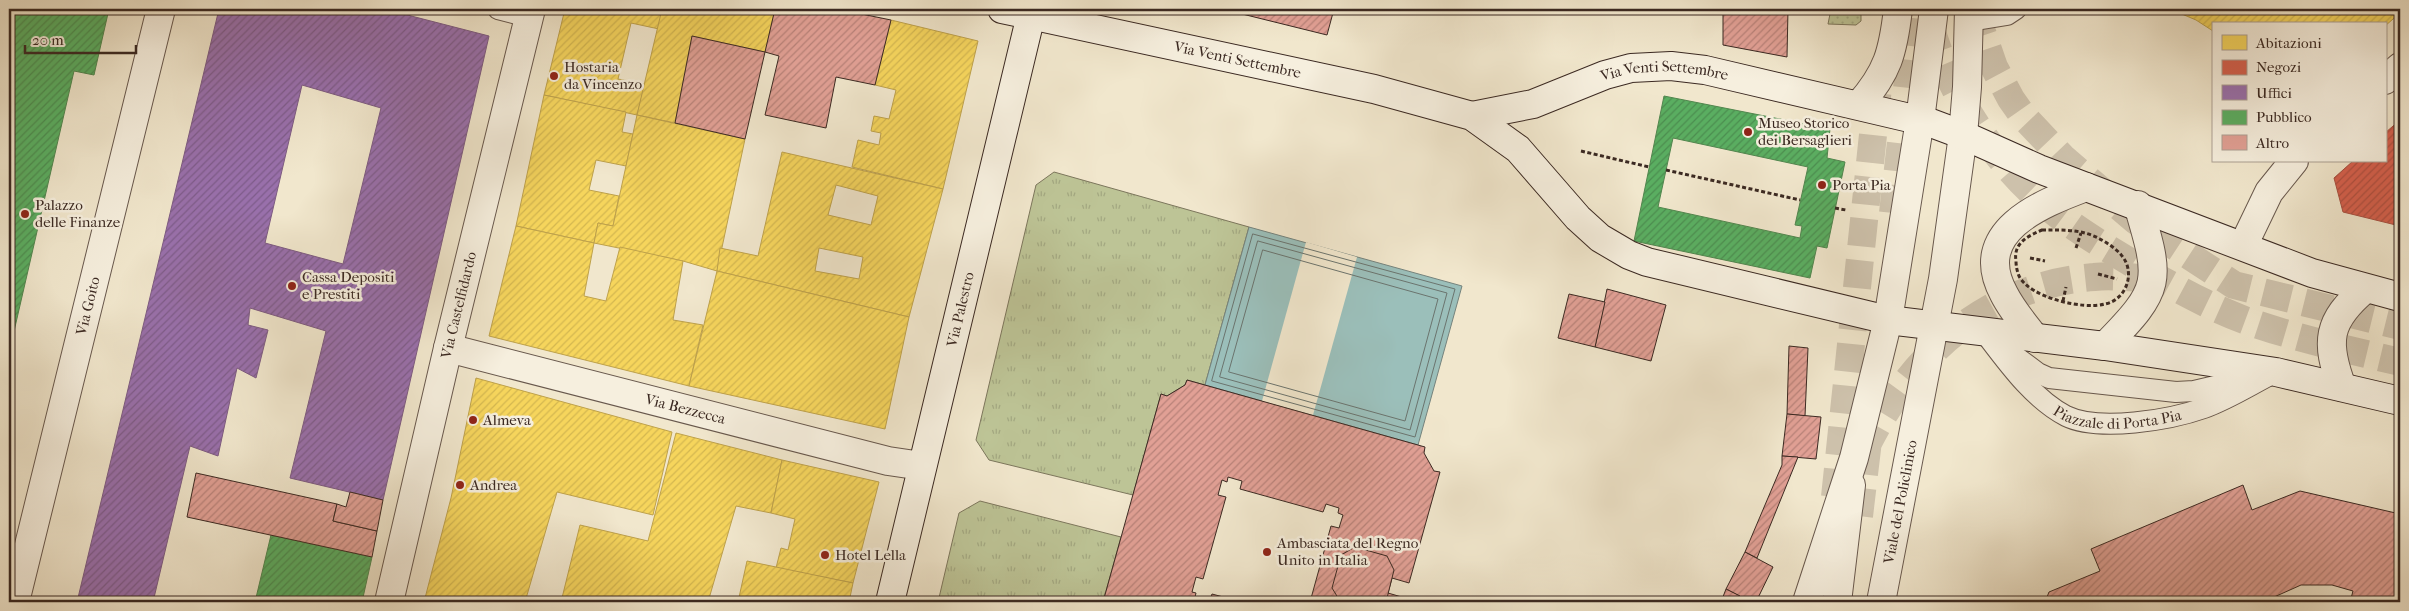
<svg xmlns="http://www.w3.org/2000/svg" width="2409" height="611" font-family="'IM FELL French Canon',serif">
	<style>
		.grass { fill: url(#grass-tufts); stroke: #7c765c }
		.garden { fill: url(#garden-dots); stroke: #7c765c }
		.water { fill: #9bbfba; stroke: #75837d }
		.pier { fill: #f1e7cd }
		.homes { fill: url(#homes-hatch); stroke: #bea14b; fill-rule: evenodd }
		.shops { fill: url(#shops-hatch); stroke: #a85040 }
		.offices { fill: url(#offices-hatch); stroke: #7d5b82; fill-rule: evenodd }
		.public { fill: url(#public-hatch); stroke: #51864e; fill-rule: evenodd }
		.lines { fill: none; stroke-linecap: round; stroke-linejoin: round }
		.shore { stroke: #6b746e; stroke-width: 1 }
		.building { fill: url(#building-hatch); stroke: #3b2922 }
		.primary-tunnel { stroke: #cdc1ab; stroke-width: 28; stroke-dasharray: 28 14; stroke-linecap: butt }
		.service-casing { stroke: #68584d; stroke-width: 22 }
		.minor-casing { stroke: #68584d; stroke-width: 30 }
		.tertiary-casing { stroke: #68584d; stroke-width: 30 }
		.secondary-casing { stroke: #3b2922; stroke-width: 30 }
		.path { stroke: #3b2922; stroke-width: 3; stroke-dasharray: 4 2.5; stroke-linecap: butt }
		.service { stroke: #f6efde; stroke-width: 20 }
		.minor { stroke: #f6efde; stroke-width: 28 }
		.tertiary { stroke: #f6efde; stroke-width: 28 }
		.secondary { stroke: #f6efde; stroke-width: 28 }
		.poi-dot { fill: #8f2418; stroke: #f6efde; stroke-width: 2 }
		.labels { text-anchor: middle; stroke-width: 5; stroke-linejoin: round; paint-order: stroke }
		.street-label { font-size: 15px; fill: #3b2922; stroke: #f6efde }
		.poi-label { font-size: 15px; fill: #3b2922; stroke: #f6efde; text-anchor: start }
	</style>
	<defs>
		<pattern id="grass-tufts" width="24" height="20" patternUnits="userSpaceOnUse" patternTransform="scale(1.25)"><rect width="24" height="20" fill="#bdc496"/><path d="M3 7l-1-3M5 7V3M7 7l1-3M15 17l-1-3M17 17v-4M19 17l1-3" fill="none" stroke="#a3a881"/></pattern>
		<pattern id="garden-dots" width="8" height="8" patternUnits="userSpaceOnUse" patternTransform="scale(1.25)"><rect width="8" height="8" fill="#bdc496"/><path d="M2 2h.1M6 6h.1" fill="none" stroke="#a3a881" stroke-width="1.8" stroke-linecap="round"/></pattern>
		<pattern id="homes-hatch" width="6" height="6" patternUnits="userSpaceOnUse" patternTransform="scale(1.25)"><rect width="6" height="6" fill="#f6d55c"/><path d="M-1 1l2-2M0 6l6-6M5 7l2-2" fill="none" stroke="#d4b750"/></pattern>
		<pattern id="shops-hatch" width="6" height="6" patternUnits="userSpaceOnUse" patternTransform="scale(1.25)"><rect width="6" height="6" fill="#d6604d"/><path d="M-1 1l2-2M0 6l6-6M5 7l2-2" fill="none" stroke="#af4f40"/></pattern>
		<pattern id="offices-hatch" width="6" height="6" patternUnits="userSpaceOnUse" patternTransform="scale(1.25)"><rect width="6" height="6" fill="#9970ab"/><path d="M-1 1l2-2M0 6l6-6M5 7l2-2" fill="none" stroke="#7e5c8b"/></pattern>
		<pattern id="public-hatch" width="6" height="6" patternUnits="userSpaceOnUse" patternTransform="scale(1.25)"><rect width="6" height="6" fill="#5aae61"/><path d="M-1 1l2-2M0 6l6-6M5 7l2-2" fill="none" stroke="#4c8e50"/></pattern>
		<pattern id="building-hatch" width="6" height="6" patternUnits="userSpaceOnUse" patternTransform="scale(1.25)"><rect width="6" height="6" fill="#e1a095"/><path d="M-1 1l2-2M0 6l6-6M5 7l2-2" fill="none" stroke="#b88279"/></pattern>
	</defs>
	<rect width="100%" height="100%" fill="#f1e7cd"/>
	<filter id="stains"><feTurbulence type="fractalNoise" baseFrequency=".004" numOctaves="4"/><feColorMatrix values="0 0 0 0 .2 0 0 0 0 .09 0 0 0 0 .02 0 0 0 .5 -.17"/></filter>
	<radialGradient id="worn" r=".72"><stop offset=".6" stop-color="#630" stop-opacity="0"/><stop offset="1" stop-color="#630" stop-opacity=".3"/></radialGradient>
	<g class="grass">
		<polygon points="1054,172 1249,227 1205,385 1187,380 1185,385 1167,396 1161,394 1133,495 989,460 976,440 1036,185"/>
		<polygon points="980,501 1121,537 1103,602 938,602 959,513"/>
	</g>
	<polygon class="garden" points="1831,9 1861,9 1861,21 1856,25 1828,24"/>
	<polygon class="water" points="1249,227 1462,286 1418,445 1205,385"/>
	<polygon class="pier" points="1306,242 1357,257 1313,415 1262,401"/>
	<g class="homes">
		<polygon points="565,9 662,9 659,29 631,23 618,79 645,84 637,115 544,95"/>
		<polygon points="662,9 775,9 765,52 692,36 675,123 637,115"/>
		<polygon points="2170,9 2285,9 2293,15 2299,9 2400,9 2400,13 2385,26 2385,24 2213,24 2213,31 2196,20"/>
		<polygon points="891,20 978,41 943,189 852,167 858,140 879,145 881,133 871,131 874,116 889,119 896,90 875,85"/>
		<polygon points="544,95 626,112 622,132 633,134 626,166 596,160 589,190 619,196 613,226 598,223 594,243 516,226"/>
		<polygon points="637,115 745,139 717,271 683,261 594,243 598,223 613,226"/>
		<path d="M 782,152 L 943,189 L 909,317 L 717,271 L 720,248 L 758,256 ZM 836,185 L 878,196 L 871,225 L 828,215 ZM 819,248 L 863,257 L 859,279 L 815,271 Z"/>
		<polygon points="516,226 594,243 584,296 606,301 620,247 683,261 673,320 703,325 689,386 489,336"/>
		<polygon points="717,271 909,317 885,429 689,386"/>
		<polygon points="476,378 672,432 653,515 557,492 525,602 424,602 451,498"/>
		<polygon points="676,433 782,460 771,513 736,506 708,602 561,602 580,525 648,541"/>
		<polygon points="782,460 879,482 853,583 776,568 781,548 788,550 795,519 771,513"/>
		<polygon points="747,561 853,583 849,602 738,602"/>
	</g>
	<polygon class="shops" points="2400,120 2400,226 2343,212 2334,178 2353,161 2385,161 2385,133"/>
	<path class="offices" d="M 219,9 L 384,9 L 489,36 L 383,500 L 290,478 L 326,331 L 250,308 L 248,325 L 268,330 L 256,378 L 237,368 L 218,456 L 190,446 L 153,602 L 77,602 ZM 302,85 L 381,108 L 343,264 L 265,243 Z"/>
	<g class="public">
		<polygon points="9,9 109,9 94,75 74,71 9,353"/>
		<path d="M 1664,96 L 1830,129 L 1827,158 L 1845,162 L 1827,248 L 1817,246 L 1810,278 L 1634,241 ZM 1673,138 L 1808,167 L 1795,225 L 1802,226 L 1800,238 L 1658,207 Z"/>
		<polygon points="271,535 372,557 362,602 255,602"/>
	</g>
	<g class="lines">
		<g class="shore">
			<polygon points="1253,234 1455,289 1415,437 1212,381"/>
			<polygon points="1258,241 1447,293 1410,430 1220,377"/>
			<polygon points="1263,250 1438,299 1405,421 1229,372"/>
		</g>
	</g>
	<g class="building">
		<polygon points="775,9 837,9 891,20 875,85 836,77 826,128 765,115 779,56 765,52"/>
		<polygon points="1222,9 1334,9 1327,35"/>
		<polygon points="1723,9 1788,9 1787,57 1723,45"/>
		<polygon points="692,36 765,52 745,139 675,123"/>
		<polygon points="1607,289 1666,305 1651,361 1595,347"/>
		<polygon points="1569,294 1605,302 1595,347 1558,338"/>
		<polygon points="1789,346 1808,348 1805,416 1787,414"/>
		<polygon points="1187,380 1425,447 1424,453 1434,471 1440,472 1409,583 1392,578 1388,593 1405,598 1404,602 1310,602 1331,526 1339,528 1343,515 1338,513 1339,508 1326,504 1323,512 1240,489 1242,481 1228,477 1227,482 1222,480 1218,495 1226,497 1203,579 1196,577 1192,592 1196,593 1195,597 1209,601 1212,594 1242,602 1103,602 1161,394 1167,396 1185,385"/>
		<polygon points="1787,414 1821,417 1816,459 1782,456"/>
		<polygon points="1782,456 1798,457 1757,558 1745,552 1782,465"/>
		<polygon points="196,473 337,504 333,521 377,531 372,557 187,517"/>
		<polygon points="2243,485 2252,510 2300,491 2400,514 2400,602 2350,602 2353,591 2332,585 2301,585 2263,602 2045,602 2049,592 2100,571 2091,549"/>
		<polygon points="350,492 383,500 377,531 333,521 337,504 346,507"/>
		<polygon points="1355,547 1387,556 1394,570 1386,602 1343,602 1340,601 1332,588 1341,555"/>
		<polygon points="1745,552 1773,567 1756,602 1751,602 1726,589"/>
		<polygon points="1726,589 1740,596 1737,602 1721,602"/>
	</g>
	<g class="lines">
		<g class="primary-tunnel">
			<polyline points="1974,9 1994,67 2011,99 2023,116 2062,157 2135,220 2234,285 2400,326"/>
			<path d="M 1930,25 C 1948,91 1994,162 2047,206 C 2077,231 2112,251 2145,271 C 2180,290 2213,309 2250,322 C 2299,339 2350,350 2400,362"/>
			<polyline points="1893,213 1916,9"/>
			<path d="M 1864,451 C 1909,357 1986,285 2094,277 C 2114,275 2135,278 2155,279"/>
			<polyline points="1835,497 1878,87"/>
			<polyline points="1859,516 1869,432"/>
		</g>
		<defs>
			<g id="service">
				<polyline points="498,9 529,17"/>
				<polyline points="1970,21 2007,15 2016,9"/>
				<path id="s1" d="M 1984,332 C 2007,362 2032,398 2066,416 C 2099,432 2170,420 2204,408 C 2229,399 2252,384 2276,372"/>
				<polyline points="2011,353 2038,373 2049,378 2176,392 2194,391 2245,379"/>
			</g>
			<g id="minor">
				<polyline points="2385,80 2400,67"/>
				<polyline points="2243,246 2269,192 2294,161"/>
				<path id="s2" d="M 448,348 L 888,461 L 922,466"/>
				<path d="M 2342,387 C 2325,342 2327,321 2365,289"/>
				<path id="s3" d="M 15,602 L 161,9"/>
				<path id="s4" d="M 389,602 L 448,348 L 531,9"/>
				<polyline points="1837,602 1851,485"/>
			</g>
			<g id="tertiary">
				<path d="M 1859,105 C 1888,72 1893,52 1898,9"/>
				<path d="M 2035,338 C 2024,324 2012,310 2004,294 C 1970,232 2040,204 2086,187"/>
				<path d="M 2105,346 C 2162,288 2161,282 2138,205"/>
				<polyline points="1807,602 1854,458 1888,320 1920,120 1934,9"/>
				<path id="s5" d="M 1881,602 L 1943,279 L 1963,135 L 1967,87 L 1969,9"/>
			</g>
			<g id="secondary">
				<path id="s6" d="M 1002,9 L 1374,89 L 1472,116 L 1518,149 L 1578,218 L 1600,238 L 1629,255 L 1647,262 L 1888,320 L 2105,346 L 2276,372 L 2400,401"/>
				<path id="s7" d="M 1472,116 L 1533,104 L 1605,75 L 1631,68 L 1671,66 L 1705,70 L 1931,123 L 1963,135 L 2039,169 L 2312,273 L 2400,297"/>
				<path id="s8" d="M 890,602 L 1031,15"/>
			</g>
		</defs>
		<use href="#service" class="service-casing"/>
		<use href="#minor" class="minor-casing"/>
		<use href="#tertiary" class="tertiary-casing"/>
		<use href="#secondary" class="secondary-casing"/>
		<g class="path">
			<polyline points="1581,151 1649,167"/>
			<polyline points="1666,170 1800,200"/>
			<polyline points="1835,208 1846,210"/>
			<path d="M 2042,230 C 2061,230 2081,229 2098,238 C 2106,242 2117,249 2122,256 C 2136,273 2126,300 2105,304 C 2084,310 2030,298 2019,276 C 2017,271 2016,266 2016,261 C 2013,243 2028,236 2042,230 Z"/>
			<polyline points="2076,248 2081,233"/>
			<polyline points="2030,258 2045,261"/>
			<polyline points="2098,274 2117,279"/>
			<polyline points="2063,301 2066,287"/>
		</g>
		<use href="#service" class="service"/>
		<use href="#minor" class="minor"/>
		<use href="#tertiary" class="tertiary"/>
		<use href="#secondary" class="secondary"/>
	</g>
	<g class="poi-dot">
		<circle cx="554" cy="76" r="5"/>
		<circle cx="1748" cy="132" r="5"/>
		<circle cx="1822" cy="185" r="5"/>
		<circle cx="25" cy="214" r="5"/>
		<circle cx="292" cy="286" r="5"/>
		<circle cx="473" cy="420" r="5"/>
		<circle cx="460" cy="485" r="5"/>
		<circle cx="1267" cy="552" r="5"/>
		<circle cx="825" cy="555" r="5"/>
	</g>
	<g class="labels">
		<g class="street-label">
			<text dy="5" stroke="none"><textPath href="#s6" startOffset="241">Via Venti Settembre</textPath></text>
			<text dy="5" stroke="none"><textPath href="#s7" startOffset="200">Via Venti Settembre</textPath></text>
			<text dy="5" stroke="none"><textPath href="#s3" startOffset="305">Via Goito</textPath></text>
			<text dy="5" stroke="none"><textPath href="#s4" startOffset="305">Via Castelfidardo</textPath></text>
			<text dy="5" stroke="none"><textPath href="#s8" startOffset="301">Via Palestro</textPath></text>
			<text dy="5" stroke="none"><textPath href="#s1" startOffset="170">Piazzale di Porta Pia</textPath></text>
			<text dy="5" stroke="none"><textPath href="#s2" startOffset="245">Via Bezzecca</textPath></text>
			<text dy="5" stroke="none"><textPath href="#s5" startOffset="102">Viale del Policlinico</textPath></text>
		</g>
		<g class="poi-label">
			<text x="564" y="72">Hostaria<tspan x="564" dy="17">da Vincenzo</tspan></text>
			<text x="1758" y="128">Museo Storico<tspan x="1758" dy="17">dei Bersaglieri</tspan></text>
			<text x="1832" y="190">Porta Pia</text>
			<text x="35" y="210">Palazzo<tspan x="35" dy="17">delle Finanze</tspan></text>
			<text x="302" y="282">Cassa Depositi<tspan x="302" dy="17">e Prestiti</tspan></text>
			<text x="483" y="425">Almeva</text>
			<text x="470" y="490">Andrea</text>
			<text x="1277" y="548">Ambasciata del Regno<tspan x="1277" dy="17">Unito in Italia</tspan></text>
			<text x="835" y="560">Hotel Lella</text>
		</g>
	</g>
	<rect width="2409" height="611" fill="none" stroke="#f1e7cd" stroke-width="30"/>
	<rect x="10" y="10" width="2389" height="591" fill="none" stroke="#3b2922" stroke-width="2.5"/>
	<rect x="15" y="15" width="2379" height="581" fill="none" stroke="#3b2922"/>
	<rect x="2212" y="22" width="175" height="140" fill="#f6efde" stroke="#aba093"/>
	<rect x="2222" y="35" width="25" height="15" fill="#f6d55c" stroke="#aba093"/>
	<text x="2256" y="48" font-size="15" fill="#3b2922">Abitazioni</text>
	<rect x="2222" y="60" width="25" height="15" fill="#d6604d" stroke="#aba093"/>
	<text x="2256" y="72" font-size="15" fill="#3b2922">Negozi</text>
	<rect x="2222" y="85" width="25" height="15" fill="#9970ab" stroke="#aba093"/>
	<text x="2256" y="98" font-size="15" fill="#3b2922">Uffici</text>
	<rect x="2222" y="110" width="25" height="15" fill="#5aae61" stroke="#aba093"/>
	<text x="2256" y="122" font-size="15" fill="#3b2922">Pubblico</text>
	<rect x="2222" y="135" width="25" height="15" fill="#e1a095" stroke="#aba093"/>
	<text x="2256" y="148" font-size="15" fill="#3b2922">Altro</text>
	<path d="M25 45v8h111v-8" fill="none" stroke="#3b2922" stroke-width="2.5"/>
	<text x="32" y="45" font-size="15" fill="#3b2922" stroke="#f6efde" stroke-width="4" paint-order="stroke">20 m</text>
	<rect width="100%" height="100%" filter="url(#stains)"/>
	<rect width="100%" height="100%" fill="url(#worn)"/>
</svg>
